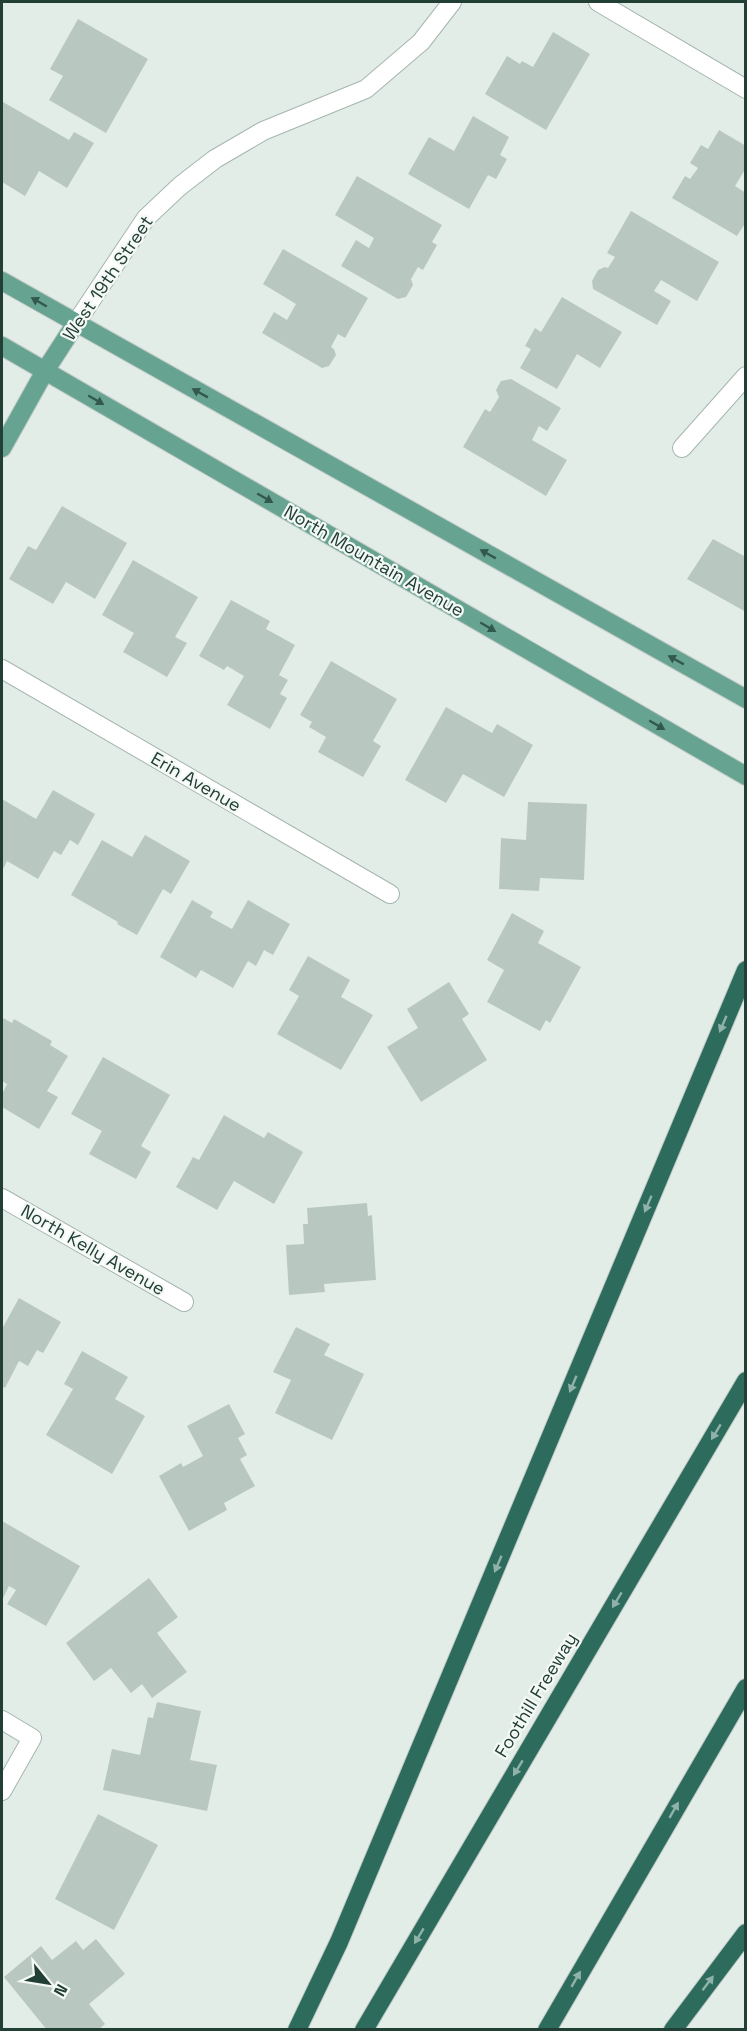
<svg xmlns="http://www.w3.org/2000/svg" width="747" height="2031" font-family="'Space Grotesk',sans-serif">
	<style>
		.building { fill: #b8c8c1 }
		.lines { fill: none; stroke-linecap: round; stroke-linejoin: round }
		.minor-casing { stroke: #a5b5af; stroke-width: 20 }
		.major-casing { stroke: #c1c9c7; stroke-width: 20 }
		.highway-casing { stroke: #c1c9c7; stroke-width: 20 }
		.minor { stroke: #fff; stroke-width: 18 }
		.major { stroke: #66a491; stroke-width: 18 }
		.highway { stroke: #2d6c5c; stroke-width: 18 }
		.oneway { fill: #33584d }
		.oneway2 { fill: #90b2a9 }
		.labels { text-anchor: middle; stroke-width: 4.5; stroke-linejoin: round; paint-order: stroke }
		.street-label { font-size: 18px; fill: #223f36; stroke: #f4f9f6 }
	</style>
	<rect width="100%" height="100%" fill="#e3ede8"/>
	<g class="building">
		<polygon points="78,19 148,59 106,133 49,100 63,76 50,69"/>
		<polygon points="553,32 590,54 546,130 485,94 507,56 520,64 522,61 533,67"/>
		<polygon points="3,102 69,140 74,132 94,143 67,188 39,171 25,196 2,182 2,105"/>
		<polygon points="473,116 509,137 500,155 507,159 496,179 488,175 469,209 408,174 429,137 454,151"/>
		<polygon points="719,130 746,146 746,168 735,186 746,193 746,222 737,236 672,198 685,176 690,179 698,168 690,163 701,145 708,149"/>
		<polygon points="357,176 442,225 432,242 437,245 423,270 418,267 411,279 413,285 406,297 398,299 341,266 356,240 369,248 374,238 335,215"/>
		<polygon points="631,211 719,262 697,301 661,280 654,291 671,301 657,325 593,289 592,281 598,270 605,267 608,268 615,257 607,253"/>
		<polygon points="283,249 368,298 345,338 338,334 331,347 334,349 336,355 329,366 322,368 262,333 274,312 287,320 296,304 263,284"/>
		<polygon points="562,297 622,332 600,368 577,354 557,389 520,368 531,349 525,346 535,328 541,332"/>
		<polygon points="511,379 561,408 547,431 539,426 532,440 567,460 546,496 463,447 485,409 490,412 499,397 496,390 501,381"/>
		<polygon points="62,506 127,543 95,599 66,582 53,604 9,579 28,546 36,550"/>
		<polygon points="713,539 746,557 746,612 687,579"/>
		<polygon points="133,560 198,597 175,637 187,643 167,677 123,652 134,633 102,615"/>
		<polygon points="231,600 270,621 266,629 295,645 279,675 288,680 280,694 287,698 270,729 227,705 244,676 227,666 224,670 199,656"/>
		<polygon points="331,661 397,699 373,741 381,746 363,777 318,752 326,737 309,727 312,722 300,715"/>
		<polygon points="446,707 492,733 497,724 533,745 504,797 463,774 446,803 405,780"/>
		<polygon points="53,790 95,814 78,845 70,840 61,855 54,851 38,879 7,861 2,871 2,799 36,819"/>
		<polygon points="528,802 587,804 584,880 540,878 539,891 499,889 501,838 526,840"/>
		<polygon points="145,835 190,861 171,894 163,889 137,935 117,924 118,922 71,895 102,840 132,857"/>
		<polygon points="192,900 213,912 210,917 232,929 248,900 290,924 273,955 264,950 256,966 248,961 233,988 201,970 196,978 160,957"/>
		<polygon points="512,913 544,931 538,943 581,967 550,1023 546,1020 540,1031 487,1002 504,970 487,960"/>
		<polygon points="308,956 350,980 341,997 373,1015 341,1070 277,1034 299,996 289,990"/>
		<polygon points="449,982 469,1014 462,1019 487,1060 421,1102 387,1047 418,1028 407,1009"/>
		<polygon points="3,1018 12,1023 14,1019 52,1041 50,1045 68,1056 47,1091 58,1097 39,1129 2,1107 2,1094 7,1084 2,1081"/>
		<polygon points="103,1057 170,1095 141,1146 151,1152 136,1179 89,1154 102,1131 71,1114"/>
		<polygon points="224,1115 264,1138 268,1132 303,1152 274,1204 234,1181 217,1210 176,1187 193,1157 199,1160"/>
		<polygon points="367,1203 368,1216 372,1215 376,1280 324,1284 325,1292 289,1295 286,1245 304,1244 303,1224 308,1224 307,1208"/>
		<polygon points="19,1298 61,1322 43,1353 37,1350 28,1366 19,1361 5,1388 2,1386 2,1329"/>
		<polygon points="296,1327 330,1344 324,1355 364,1374 332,1440 275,1413 291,1380 273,1372"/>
		<polygon points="82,1351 128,1377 115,1399 145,1416 112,1474 46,1435 73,1389 64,1384"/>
		<polygon points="229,1404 245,1434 238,1438 247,1455 240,1459 255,1486 224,1503 227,1510 189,1531 159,1476 181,1463 183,1467 203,1456 187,1426"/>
		<polygon points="2,1521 80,1566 46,1626 7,1604 16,1590 9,1586 2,1600"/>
		<polygon points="149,1578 178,1617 157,1633 187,1672 152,1698 142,1684 131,1693 111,1668 94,1681 66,1643"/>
		<polygon points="157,1702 201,1711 190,1760 217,1765 207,1811 103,1790 112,1749 140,1755 148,1717 153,1718"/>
		<polygon points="98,1814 158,1845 114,1930 55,1899"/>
		<polygon points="96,1939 125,1974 89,2004 105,2024 98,2030 47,2030 4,1977 41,1946 52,1960 76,1941 83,1950"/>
	</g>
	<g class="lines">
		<defs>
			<g id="minor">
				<polyline points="598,2 746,89"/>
				<polyline points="76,323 146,218 180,186 215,159 263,131 366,89 421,42 452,2"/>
				<polyline points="682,448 746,376"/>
				<polyline points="2,669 390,894"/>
				<polyline points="2,1198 184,1302"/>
				<polyline points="2,1720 32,1738 2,1791"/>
			</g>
			<g id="major">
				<polyline points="2,281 746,699"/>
				<polyline points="2,346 746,776"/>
				<polyline points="2,448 45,371 76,323"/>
			</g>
			<g id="highway">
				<polyline points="297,2030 339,1942 746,970"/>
				<polyline points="364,2030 746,1381"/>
				<polyline points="547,2030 746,1688"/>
				<polyline points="673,2030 746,1933"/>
			</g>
		</defs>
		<use href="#minor" class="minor-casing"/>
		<use href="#major" class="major-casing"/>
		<use href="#highway" class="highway-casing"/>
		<use href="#minor" class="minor"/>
		<use href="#major" class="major"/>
		<use href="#highway" class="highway"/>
	</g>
	<defs><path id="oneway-solid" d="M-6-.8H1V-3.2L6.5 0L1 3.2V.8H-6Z" transform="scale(1.5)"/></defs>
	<g class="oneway">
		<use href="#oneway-solid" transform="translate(39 302) rotate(-150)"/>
		<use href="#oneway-solid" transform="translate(200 393) rotate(-151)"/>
		<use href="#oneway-solid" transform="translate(96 400) rotate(30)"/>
		<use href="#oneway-solid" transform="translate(265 498) rotate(30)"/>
		<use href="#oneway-solid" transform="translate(488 554) rotate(-151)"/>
		<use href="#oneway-solid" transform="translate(488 627) rotate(30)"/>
		<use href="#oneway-solid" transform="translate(676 660) rotate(-151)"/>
		<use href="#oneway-solid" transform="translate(657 725) rotate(30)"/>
	</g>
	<g class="oneway2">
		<use href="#oneway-solid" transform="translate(723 1024) rotate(113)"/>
		<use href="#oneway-solid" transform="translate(648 1204) rotate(113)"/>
		<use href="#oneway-solid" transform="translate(573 1384) rotate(113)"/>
		<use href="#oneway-solid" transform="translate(716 1432) rotate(121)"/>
		<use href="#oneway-solid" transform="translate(498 1564) rotate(113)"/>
		<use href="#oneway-solid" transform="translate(617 1600) rotate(121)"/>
		<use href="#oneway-solid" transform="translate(518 1768) rotate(121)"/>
		<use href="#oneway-solid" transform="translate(674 1810) rotate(-60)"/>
		<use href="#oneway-solid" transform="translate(419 1936) rotate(121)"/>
		<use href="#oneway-solid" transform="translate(576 1979) rotate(-60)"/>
		<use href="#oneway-solid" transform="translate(708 1983) rotate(-53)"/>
	</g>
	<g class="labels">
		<g class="street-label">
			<text transform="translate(108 278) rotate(-56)" y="6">West 19th Street</text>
			<text transform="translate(374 561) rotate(30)" y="6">North Mountain Avenue</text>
			<text transform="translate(196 782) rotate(30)" y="6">Erin Avenue</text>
			<text transform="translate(93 1250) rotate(30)" y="6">North Kelly Avenue</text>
			<text transform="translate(536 1695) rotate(-59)" y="6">Foothill Freeway</text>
		</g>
	</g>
	<rect width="747" height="2031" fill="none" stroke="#223f36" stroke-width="6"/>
	<g transform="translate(48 1983) rotate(120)" stroke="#f4f9f6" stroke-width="4.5" paint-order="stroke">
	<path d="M0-4.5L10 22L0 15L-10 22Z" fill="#223f36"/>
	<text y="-9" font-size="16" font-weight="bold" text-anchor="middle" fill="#223f36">N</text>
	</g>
</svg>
